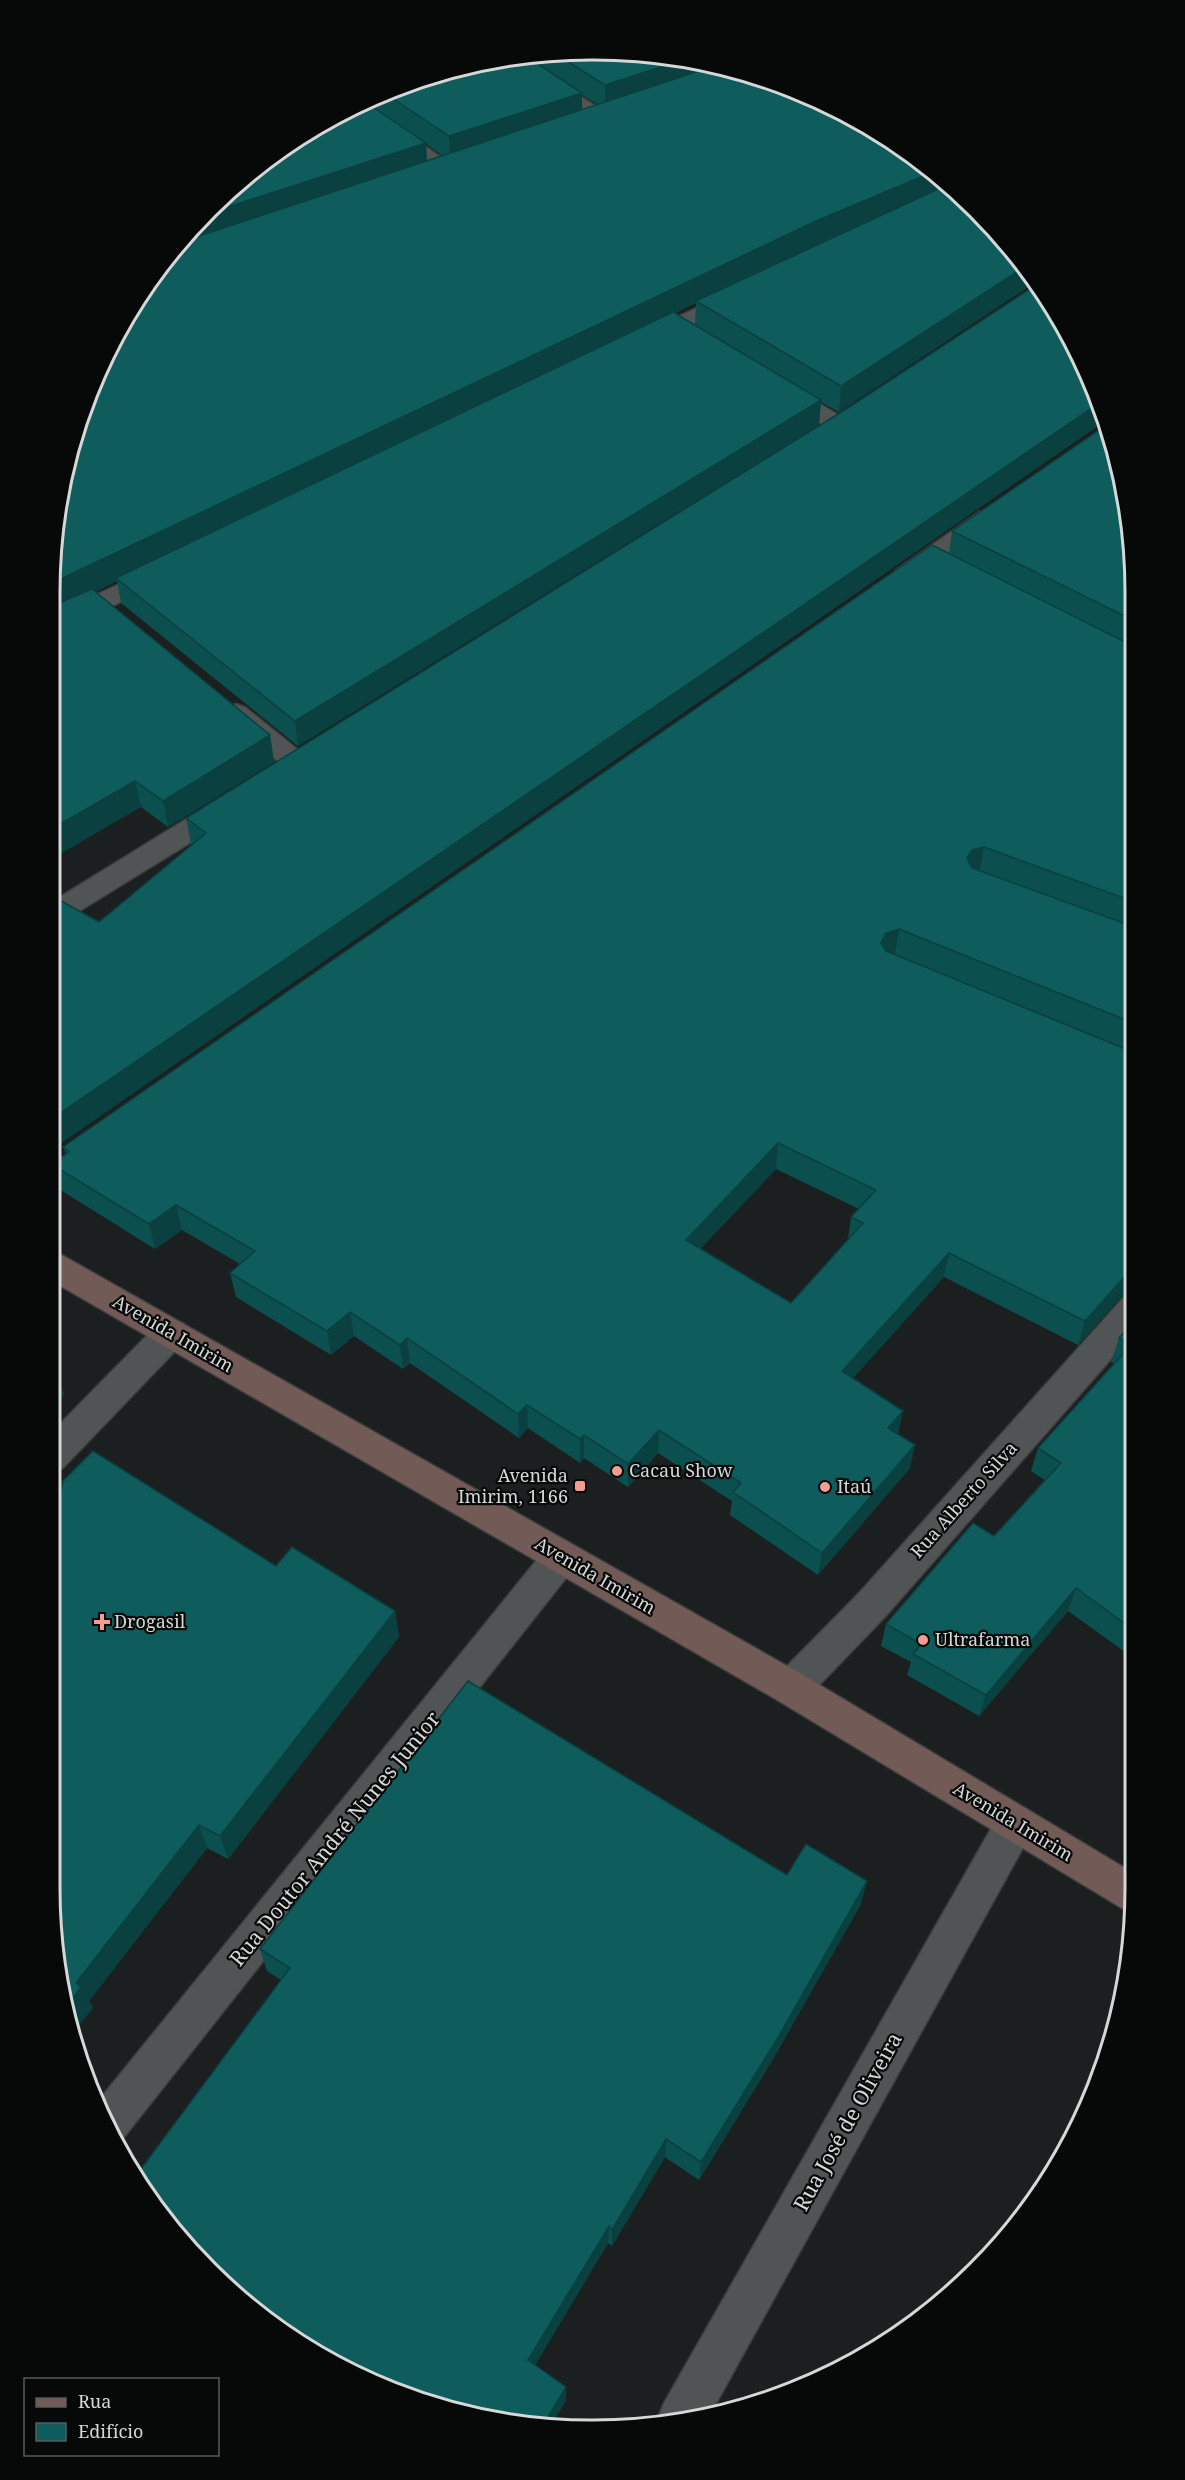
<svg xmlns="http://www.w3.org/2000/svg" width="1185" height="2480" font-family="'Noto Serif',serif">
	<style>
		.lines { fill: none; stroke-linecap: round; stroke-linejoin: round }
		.minor-casing { stroke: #393b3b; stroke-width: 3 }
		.tertiary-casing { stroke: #393b3b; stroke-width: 3 }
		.secondary-casing { stroke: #393b3b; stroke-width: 3 }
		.minor { fill: #515454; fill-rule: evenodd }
		.tertiary { fill: #515454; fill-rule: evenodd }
		.secondary { fill: #725a57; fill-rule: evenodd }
		.wall { fill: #0c4f4f; fill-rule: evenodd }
		.shaded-wall { fill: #0a4040 }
		.building { fill: #0e5c5c; stroke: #0a4040; stroke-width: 1.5; fill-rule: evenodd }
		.poi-dot { fill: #f59c92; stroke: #070808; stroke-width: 2 }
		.labels { text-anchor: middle; stroke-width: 4.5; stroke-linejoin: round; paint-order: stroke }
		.street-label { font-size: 18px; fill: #d6d8d8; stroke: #070808 }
		.poi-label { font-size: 18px; fill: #d6d8d8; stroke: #070808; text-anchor: start }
		.near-street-label { font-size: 21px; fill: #d6d8d8; stroke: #070808 }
		.rim { fill: none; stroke: #d6d8d8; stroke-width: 3 }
	</style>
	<rect width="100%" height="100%" fill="#1c1f1f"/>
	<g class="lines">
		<defs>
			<g id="minor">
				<polygon points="518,57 610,115 613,119 603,125 596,123 498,59"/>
				<polygon points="388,124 395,126 456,167 459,171 456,175 442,175 381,134 378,130 381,126"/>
				<polygon points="735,290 743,292 746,297 743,302 654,345 638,345 635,340 638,335"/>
				<polygon points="782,384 790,386 847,420 851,425 847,430 831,430 774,396 771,391 774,386"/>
				<polygon points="988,510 997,512 1000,517 997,522 914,580 905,583 896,580 892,575 896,570 979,512"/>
				<polygon points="159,566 168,569 172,574 168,579 74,625 65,627 56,625 52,619 56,613"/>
				<polygon points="236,704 245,707 307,757 311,763 307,769 297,772 287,769 227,719 223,713 227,707"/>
				<polygon points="227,798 237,800 241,807 237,814 60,923 50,926 50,903 217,800"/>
				<polygon points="1133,1296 1134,1333 885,1617 805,1700 791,1706 777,1700 772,1688 777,1676 859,1593 1122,1299"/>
				<polygon points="171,1319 183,1323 188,1333 183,1343 63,1468 50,1472 50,1434 159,1323"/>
				<polygon points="561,1541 574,1546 579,1557 574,1568 125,2136 119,2139 99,2100 548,1546"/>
			</g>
			<polygon id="tertiary" points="1015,1805 1029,1811 1035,1824 1029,1837 712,2411 660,2426 657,2420 664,2403 1001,1811"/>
			<polygon id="secondary" points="50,1251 62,1255 805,1676 1135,1874 1133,1915 777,1700 50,1280"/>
		</defs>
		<use href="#minor" class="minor-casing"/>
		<use href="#tertiary" class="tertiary-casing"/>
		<use href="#secondary" class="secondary-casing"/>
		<use href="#minor" class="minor"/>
		<use href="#tertiary" class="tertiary"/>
		<use href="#secondary" class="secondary"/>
	</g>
	<g class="wall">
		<path d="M 593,50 L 944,187 L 1031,285 L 839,412 L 821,402 L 819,425 L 298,746 L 121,603 L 117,581 L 95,592 L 270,735 L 274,762 L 168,827 L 141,807 L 50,592 L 291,141 L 385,91 L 487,60 ZM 582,95 L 592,101 L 598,105 L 582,110 ZM 426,144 L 443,156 L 427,161 ZM 696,303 L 695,325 L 675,313 Z"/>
		<polygon points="1098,426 99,922 192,845 191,844 186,818"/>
		<path d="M 1131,521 L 1133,1038 L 1124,1048 L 1133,1052 L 1133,1294 L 1120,1298 L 1078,1345 L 944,1277 L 853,1378 L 899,1434 L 910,1468 L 818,1575 L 730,1515 L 732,1501 L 658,1453 L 628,1487 L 584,1458 L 580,1463 L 528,1428 L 519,1438 L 410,1363 L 403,1369 L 354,1336 L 331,1355 L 236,1297 L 230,1273 L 240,1264 L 182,1230 L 155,1249 L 59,1189 L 51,1164 L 66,1154 L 63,1147 L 949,554 L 952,531 ZM 776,1169 L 859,1209 L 851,1217 L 848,1240 L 791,1303 L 700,1249 Z"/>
		<polygon points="1134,1321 1135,1659 1068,1611 979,1716 907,1675 911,1662 881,1646 886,1624 994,1536 1045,1480 1031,1471 1038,1448 1114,1363 1111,1362 1119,1338"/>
		<polygon points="276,1566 395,1611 399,1637 228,1859 207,1848 89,2001 93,2008 73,2032 50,1887"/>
		<polygon points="787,1875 861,1904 773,2059 699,2180 665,2157 612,2246 608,2243 535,2365 566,2400 553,2422 486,2420 281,1980 267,1971 260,1949"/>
	</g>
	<g class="shaded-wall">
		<polygon points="686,59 699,60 728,69 605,110 605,85"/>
		<polygon points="582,93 582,117 450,161 449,136"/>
		<polygon points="426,143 427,168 173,252 203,215"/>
		<polygon points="933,172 946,185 930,197 696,301 696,303 119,580 116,578 117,581 50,614 50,584 816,221"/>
		<polygon points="1026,266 1036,284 1031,285 839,412 841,386"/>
		<polygon points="821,400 819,425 298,746 295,721"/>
		<polygon points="1099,403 1105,424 1098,426 50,1151 50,1120"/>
		<polygon points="270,735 274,762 168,827 163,801"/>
		<polygon points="135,781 141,807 50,860 50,830"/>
		<polygon points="984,847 979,873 967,876 967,858 972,850"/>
		<polygon points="899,929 895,955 882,959 881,943 886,933"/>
		<polygon points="1132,991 1132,1009 1125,1000"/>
		<polygon points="1133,1020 1133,1038 1124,1048 1131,1022"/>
		<polygon points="778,1143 776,1169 685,1265 686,1240"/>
		<polygon points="176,1205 182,1230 155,1249 149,1224"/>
		<polygon points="949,1253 944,1277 838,1395 842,1371"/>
		<polygon points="1133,1272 1133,1294 1120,1298 1078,1345 1085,1321 1128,1273"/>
		<polygon points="350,1312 354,1336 331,1355 327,1331"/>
		<polygon points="407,1338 410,1363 403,1369 400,1345"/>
		<polygon points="54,1367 64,1395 50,1409 50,1371"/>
		<polygon points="527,1405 528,1428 519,1438 518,1414"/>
		<polygon points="903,1411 898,1435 888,1428"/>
		<polygon points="659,1430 658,1453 628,1487 628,1464"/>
		<polygon points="584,1435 584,1458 580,1463 580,1439"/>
		<polygon points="915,1445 910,1468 818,1575 822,1553"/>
		<polygon points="1076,1588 1068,1611 979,1716 986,1695"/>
		<polygon points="395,1611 399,1637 228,1859 220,1836"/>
		<polygon points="199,1825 207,1848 89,2001 93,2008 73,2032 69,2003 76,1983"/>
		<polygon points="867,1881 861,1904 773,2059 699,2180 701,2162"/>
		<polygon points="666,2139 665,2157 612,2246 612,2230"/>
		<polygon points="609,2226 608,2243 530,2374 528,2360"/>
		<polygon points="566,2387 566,2400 553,2422 545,2422"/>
	</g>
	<g class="building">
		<polygon points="593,50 686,59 605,85 554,53"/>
		<polygon points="526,56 582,93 449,136 383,92 487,60"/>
		<polygon points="717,65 801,91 923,162 933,172 816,221 50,584 60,486 91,384 141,291 181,242"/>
		<polygon points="365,102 426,143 203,215 209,208 291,141"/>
		<polygon points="947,185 1023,262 1026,266 841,386 696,301"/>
		<polygon points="1036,285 1094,384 1099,403 50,1120 50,900 56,898 99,922 206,833 186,818 851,406"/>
		<polygon points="673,312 821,400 295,721 116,578"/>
		<polygon points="1105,426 1131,521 1131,619 952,531"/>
		<path d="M 932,545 L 1127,643 L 1131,643 L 1132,901 L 984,847 L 972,850 L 967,858 L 972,868 L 1132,926 L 1132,991 L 1125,1000 L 1132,1003 L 1133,1020 L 1131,1022 L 899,929 L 886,933 L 881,943 L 886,951 L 1133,1052 L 1133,1272 L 1128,1273 L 1085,1321 L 949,1253 L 842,1371 L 903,1411 L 888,1428 L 915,1445 L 822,1553 L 733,1492 L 741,1483 L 659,1430 L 628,1464 L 584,1435 L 580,1439 L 527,1405 L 518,1414 L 407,1338 L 400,1345 L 350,1312 L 327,1331 L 230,1273 L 255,1251 L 176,1205 L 149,1224 L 51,1164 L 69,1152 L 63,1147 ZM 778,1143 L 876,1190 L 851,1217 L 863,1223 L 791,1303 L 686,1240 Z"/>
		<polygon points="92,589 270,735 163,801 135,781 50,830 50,607"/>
		<polygon points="1134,1321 1135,1631 1076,1588 986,1695 913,1654 921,1644 886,1624 973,1523 994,1536 1061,1463 1038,1448 1132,1344 1119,1338"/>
		<polygon points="50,1364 54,1367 50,1371"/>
		<polygon points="93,1451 276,1566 292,1547 395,1611 220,1836 199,1825 76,1983 81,1987 69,2003 50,1887 50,1506 60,1495 63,1481"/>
		<polygon points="468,1681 787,1875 806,1844 867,1881 777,2039 701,2162 666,2139 612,2230 609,2226 528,2360 566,2387 545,2422 486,2420 384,2389 291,2339 162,2218 138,2173 290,1968 260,1949"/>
	</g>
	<g class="poi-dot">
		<circle cx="617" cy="1471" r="6"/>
		<rect x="574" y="1480" width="12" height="12" rx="3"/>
		<circle cx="825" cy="1487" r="6"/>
		<path d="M99 1613h6v6h6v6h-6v6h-6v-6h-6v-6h6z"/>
		<circle cx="923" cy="1640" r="6"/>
	</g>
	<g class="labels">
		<g class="street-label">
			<text transform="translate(173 1334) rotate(30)" y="6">Avenida Imirim</text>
			<text transform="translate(964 1500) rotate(-48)" y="6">Rua Alberto Silva</text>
			<text transform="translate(595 1576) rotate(30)" y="6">Avenida Imirim</text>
			<text transform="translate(1013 1822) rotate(31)" y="6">Avenida Imirim</text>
		</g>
		<g class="poi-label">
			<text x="629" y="1477">Cacau Show</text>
			<text x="568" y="1482" text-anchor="end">Avenida<tspan x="568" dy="21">Imirim, 1166</tspan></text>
			<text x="837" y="1493">Itaú</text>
			<text x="114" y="1628">Drogasil</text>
			<text x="935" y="1646">Ultrafarma</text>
		</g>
		<g class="near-street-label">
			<text transform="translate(335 1839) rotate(-51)" y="7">Rua Doutor André Nunes Junior</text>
			<text transform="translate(848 2122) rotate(-61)" y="7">Rua José de Oliveira</text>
		</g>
	</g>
	<path d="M0 0H1185V2480H0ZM592 60H593A532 532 0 0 1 1125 592V1888A532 532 0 0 1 593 2420H592A532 532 0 0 1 60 1888V592A532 532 0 0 1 592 60Z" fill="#070808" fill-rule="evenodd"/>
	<path class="rim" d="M592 60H593A532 532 0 0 1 1125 592V1888A532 532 0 0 1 593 2420H592A532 532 0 0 1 60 1888V592A532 532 0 0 1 592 60Z"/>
	<rect x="24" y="2378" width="195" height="78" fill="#070808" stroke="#5a5b5b" stroke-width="1.5"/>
	<rect x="36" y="2398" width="30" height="9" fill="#725a57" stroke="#5a5b5b" stroke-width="1.5"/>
	<text x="78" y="2408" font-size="18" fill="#d6d8d8">Rua</text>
	<rect x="36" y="2423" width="30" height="18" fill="#0e5c5c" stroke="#5a5b5b" stroke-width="1.5"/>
	<text x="78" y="2438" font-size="18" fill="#d6d8d8">Edifício</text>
</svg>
